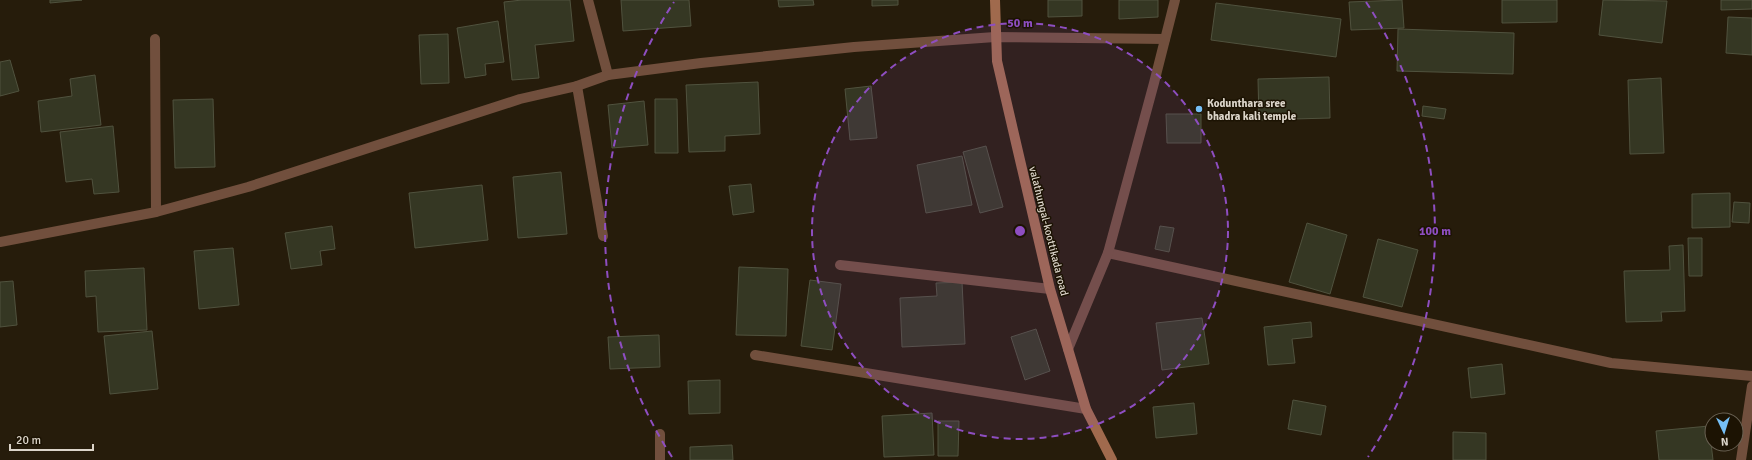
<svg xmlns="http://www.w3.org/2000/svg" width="1752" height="460" font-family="Signika,sans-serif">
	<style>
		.building { fill: #353723; stroke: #50523e }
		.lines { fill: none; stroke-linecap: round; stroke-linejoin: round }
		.street { stroke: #714f3d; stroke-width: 10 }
		.secondary { stroke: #a06a4d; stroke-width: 10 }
		.ring { fill: none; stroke: #8e4ec1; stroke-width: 2; stroke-dasharray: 7 5 }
		.poi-dot { fill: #76c0f7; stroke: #1c1303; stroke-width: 1.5 }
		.labels { text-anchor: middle; stroke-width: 3; stroke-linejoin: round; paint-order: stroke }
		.poi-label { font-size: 11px; font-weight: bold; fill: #dcd5ca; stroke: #1c1303; text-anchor: start }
		.street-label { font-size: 11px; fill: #dcd5ca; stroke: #1c1303 }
		.centre { fill: #8e4ec1; stroke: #1c1303; stroke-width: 2 }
		.ring-label { font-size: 12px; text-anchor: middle; font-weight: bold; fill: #8e4ec1; stroke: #1c1303; stroke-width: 3; stroke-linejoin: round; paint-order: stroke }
	</style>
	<rect width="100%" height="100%" fill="#261c0b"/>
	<g class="building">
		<polygon points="50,0 82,0 50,3"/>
		<polygon points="522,0 570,0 574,41 535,45 539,78 512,80 504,2"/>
		<polygon points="621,0 689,0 691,26 623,31"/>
		<polygon points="778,0 813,0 814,5 779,7"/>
		<polygon points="872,0 898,0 898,5 872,6"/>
		<polygon points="1048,0 1082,0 1082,16 1048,17"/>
		<polygon points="1119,0 1158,0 1158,17 1119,19"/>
		<polygon points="1402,0 1404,28 1351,30 1349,2"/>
		<polygon points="1502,0 1557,0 1557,22 1502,23"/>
		<polygon points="1603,0 1667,1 1662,43 1599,35"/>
		<polygon points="1721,0 1752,0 1752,9 1721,10"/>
		<polygon points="1216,3 1341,19 1336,57 1211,40"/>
		<polygon points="1728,17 1752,18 1752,55 1726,53"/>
		<polygon points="498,21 504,62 485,64 486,75 465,78 457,28"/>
		<polygon points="1398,29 1514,33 1513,74 1397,71"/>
		<polygon points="448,34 449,83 421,84 419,35"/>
		<polygon points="10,60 19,91 0,96 0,62"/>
		<polygon points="95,75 101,125 41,132 38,101 72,96 70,79"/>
		<polygon points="1329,77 1330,118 1259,120 1258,79"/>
		<polygon points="1661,78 1664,153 1630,154 1628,80"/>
		<polygon points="758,82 760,134 725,136 725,151 689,152 686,85"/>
		<polygon points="871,86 877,138 850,140 845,89"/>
		<polygon points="213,99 215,167 175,168 173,100"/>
		<polygon points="655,99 677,99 678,153 655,153"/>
		<polygon points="644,101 648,145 612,148 608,105"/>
		<polygon points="1423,106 1446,109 1444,119 1422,116"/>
		<polygon points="1166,114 1201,114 1201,143 1167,143"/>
		<polygon points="113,126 119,192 94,194 92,179 66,182 60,132"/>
		<polygon points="986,146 1003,207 980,213 963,152"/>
		<polygon points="962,156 972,205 926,213 917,165"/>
		<polygon points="561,172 567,234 518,238 513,177"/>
		<polygon points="751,184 754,212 733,215 729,186"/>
		<polygon points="482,185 488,240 415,248 409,193"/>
		<polygon points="1730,193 1730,227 1692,228 1692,194"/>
		<polygon points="1734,202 1750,203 1749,223 1732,222"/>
		<polygon points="1307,223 1347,235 1330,294 1289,282"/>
		<polygon points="332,226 335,249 320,251 322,265 291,269 285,233"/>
		<polygon points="1160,226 1174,228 1169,252 1155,249"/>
		<polygon points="1688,238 1702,238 1702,276 1689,276"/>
		<polygon points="1378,239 1418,250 1402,307 1363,297"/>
		<polygon points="1683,245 1685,311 1661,312 1662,321 1626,322 1624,271 1670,270 1669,246"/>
		<polygon points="233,248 239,305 199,309 194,251"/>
		<polygon points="739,267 788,269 786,336 736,335"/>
		<polygon points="144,268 147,330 98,332 96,296 86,297 85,271"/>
		<polygon points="810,280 841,284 832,350 801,346"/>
		<polygon points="13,281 17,325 0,327 0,282"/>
		<polygon points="962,282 965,344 902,347 900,298 937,296 936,283"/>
		<polygon points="1202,318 1209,364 1162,370 1156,323"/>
		<polygon points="1311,322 1312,337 1292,339 1295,363 1268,365 1264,327"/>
		<polygon points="1036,329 1050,371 1025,380 1011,337"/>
		<polygon points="152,331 158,389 110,394 104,336"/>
		<polygon points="659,335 660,367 610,369 608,337"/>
		<polygon points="1502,364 1505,394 1471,398 1468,368"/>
		<polygon points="720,380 720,413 689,414 688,381"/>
		<polygon points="1293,400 1326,406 1321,435 1288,429"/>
		<polygon points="1194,403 1197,434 1156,438 1153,407"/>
		<polygon points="932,413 934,455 884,457 882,416"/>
		<polygon points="938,421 959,421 958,456 938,456"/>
		<polygon points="1709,426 1713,460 1659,460 1656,431"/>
		<polygon points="1453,432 1486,433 1486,460 1453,460"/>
		<polygon points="732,445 733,460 690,460 690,447"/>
	</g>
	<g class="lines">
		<g class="street">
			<polyline points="588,0 608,75"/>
			<polyline points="155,39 156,212"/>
			<polyline points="577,86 603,236"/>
			<polyline points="0,242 156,212 248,187 520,99 577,86 608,75 701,63 854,47 995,37 1165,39"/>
			<polyline points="1108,253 1611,363 1752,376"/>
			<polyline points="840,265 1050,289"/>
			<polyline points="1068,349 1108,253 1154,83 1175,0"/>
			<polyline points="755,355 1086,409"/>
			<polyline points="660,434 660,460"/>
			<polyline points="1741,460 1752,386"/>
		</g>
		<polyline class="secondary" points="995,0 997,61 1050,289 1086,409 1112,460"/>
	</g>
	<circle cx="1020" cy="231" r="208" fill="#8e4ec1" fill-opacity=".12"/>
	<g class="ring">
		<circle cx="1020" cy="231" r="208"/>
		<path d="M672 457A415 415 0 0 1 674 2M1366 2A415 415 0 0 1 1368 457"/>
	</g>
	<circle class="poi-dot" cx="1199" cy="109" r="4"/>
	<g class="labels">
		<g class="poi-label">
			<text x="1207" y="107">Kodunthara sree<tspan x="1207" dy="13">bhadra kali temple</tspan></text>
		</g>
		<g class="street-label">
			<text transform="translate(1049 231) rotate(76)" y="4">valathungal-koottikada road</text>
		</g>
	</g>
	<circle cx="1020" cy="231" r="6" class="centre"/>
	<g class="ring-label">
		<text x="1020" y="27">50 m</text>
		<text x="1435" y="235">100 m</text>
	</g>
	<g transform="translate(1724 432) rotate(176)"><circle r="19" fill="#1c1303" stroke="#696153"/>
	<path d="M0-3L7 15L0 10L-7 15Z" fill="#76c0f7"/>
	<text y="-6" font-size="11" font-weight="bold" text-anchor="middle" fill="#dcd5ca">N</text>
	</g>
	<path d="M10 444v6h83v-6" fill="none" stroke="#dcd5ca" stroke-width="2"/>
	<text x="16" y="444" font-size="12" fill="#dcd5ca" stroke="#1c1303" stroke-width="3" paint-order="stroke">20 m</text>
</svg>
